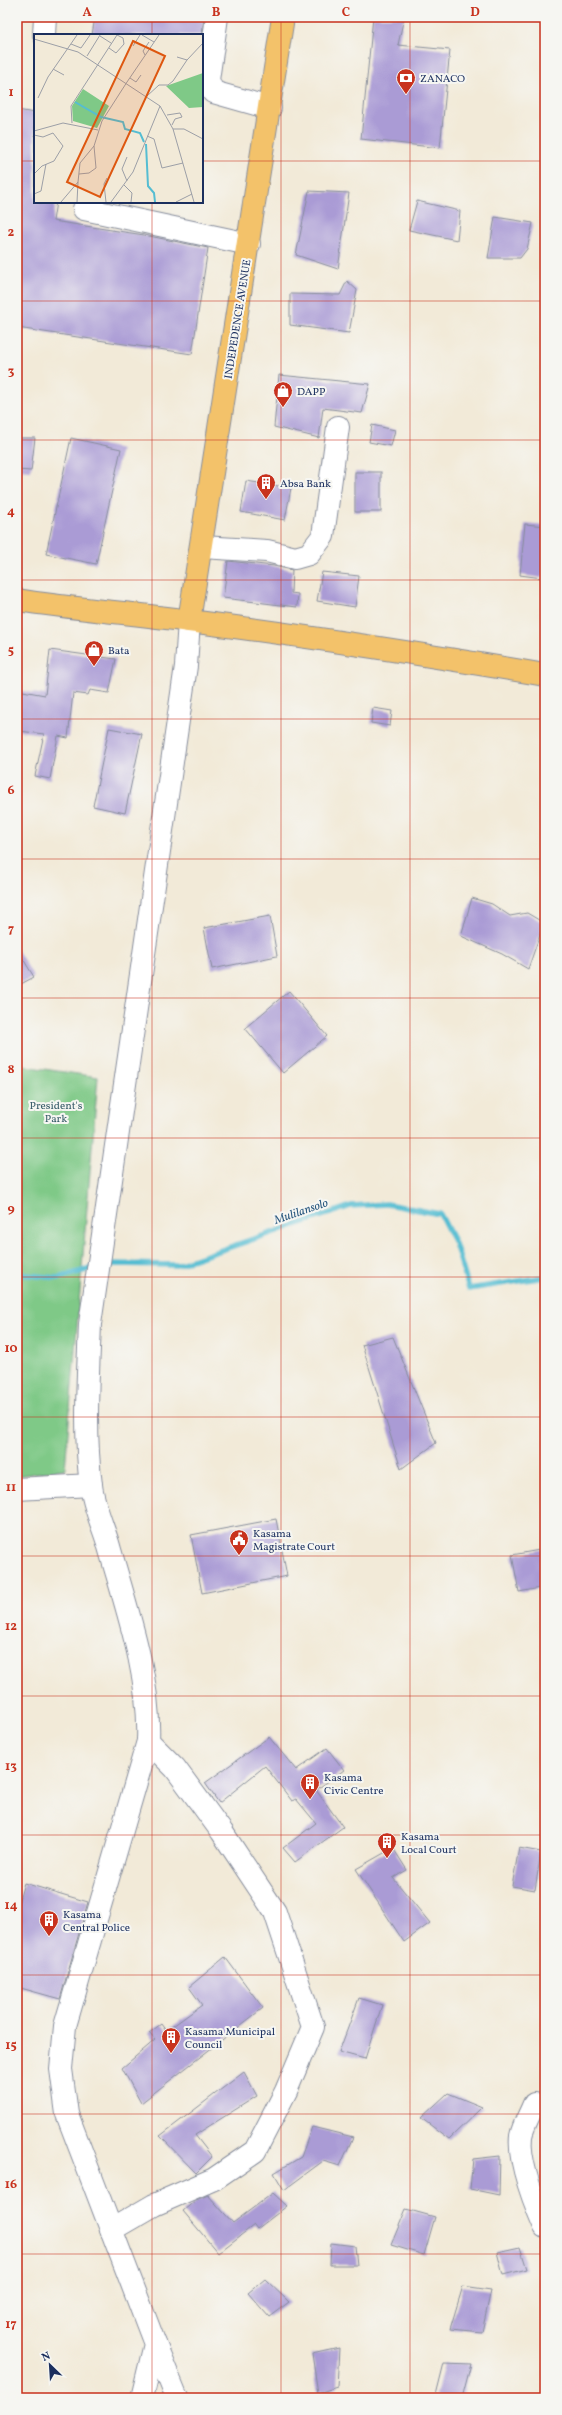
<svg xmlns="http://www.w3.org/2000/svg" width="562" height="2415" font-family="Vollkorn,serif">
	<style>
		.green { fill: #7fc987; stroke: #4d7c72 }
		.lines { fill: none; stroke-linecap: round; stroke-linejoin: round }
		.stream { stroke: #55bdd2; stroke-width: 5.5 }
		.building { fill: #aa9bd5 }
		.minor-casing { stroke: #868c9b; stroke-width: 24 }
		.major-casing { stroke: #868c9b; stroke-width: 24 }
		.minor { stroke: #fff; stroke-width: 22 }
		.major { stroke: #f3c26a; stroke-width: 22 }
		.grid { fill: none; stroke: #c8321e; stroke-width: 1; stroke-opacity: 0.55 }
		.labels { text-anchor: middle; stroke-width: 4; stroke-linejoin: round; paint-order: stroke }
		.poi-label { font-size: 11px; fill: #1b2f5e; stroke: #f6f6f2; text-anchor: start }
		.street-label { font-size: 11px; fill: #1b2f5e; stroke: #f6f6f2 }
		.park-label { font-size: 11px; fill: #395d6a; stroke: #f6f6f2 }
		.water-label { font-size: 12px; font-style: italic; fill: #2c5a81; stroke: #f6f6f2 }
		.inset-river { fill: none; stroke: #55bdd2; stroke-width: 2 }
		.inset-road { fill: none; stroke: #9c9fa7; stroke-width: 1 }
		.view { fill: #de5710; fill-opacity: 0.15; stroke: #de5710; stroke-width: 2 }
		.inset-edge { fill: none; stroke: #1b2f5e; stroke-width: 2 }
		.neatline { fill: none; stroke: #c8321e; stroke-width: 1.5 }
		.grid-label { font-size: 13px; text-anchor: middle; font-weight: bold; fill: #c8321e }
	</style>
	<rect width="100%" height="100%" fill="#f6f6f2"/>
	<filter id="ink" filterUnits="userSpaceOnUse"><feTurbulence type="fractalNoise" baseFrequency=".025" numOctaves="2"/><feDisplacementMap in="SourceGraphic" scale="8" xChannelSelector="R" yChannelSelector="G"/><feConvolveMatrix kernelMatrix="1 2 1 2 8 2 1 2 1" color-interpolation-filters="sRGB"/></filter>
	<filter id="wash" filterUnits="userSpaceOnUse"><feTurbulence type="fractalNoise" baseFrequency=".012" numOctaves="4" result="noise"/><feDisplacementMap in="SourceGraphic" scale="16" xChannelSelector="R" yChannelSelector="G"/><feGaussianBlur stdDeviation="0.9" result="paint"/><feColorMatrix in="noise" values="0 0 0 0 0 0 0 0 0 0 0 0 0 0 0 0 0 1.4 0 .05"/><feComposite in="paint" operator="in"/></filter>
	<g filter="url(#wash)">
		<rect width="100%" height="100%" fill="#f2ead8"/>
		<polygon class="green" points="17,1065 98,1077 65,1469 17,1476"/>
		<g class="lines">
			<g class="stream">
				<polyline points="103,1266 110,1264 177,1265 351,1206 387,1204 440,1214 455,1243 469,1289 545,1277"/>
				<polyline points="17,1274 58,1278 93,1268"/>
			</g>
		</g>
		<g id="blocks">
			<g class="building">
				<polygon points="95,17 204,17 202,35 92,35"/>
				<polygon points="373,17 404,17 398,45 450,50 440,148 361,139"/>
				<polygon points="17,110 35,113 35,202 56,202 53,221 144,235 208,248 192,354 17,328"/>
				<polygon points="309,191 349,193 338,269 296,255"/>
				<polygon points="417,201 460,211 457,240 409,230"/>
				<polygon points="495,217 533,223 527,249 520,258 488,258"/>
				<polygon points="347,281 357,290 349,333 290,325 290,294 340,295"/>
				<polygon points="279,375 370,384 362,413 323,408 319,438 274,427"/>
				<polygon points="372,425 395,430 391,446 369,442"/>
				<polygon points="17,438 35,438 31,471 17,470"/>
				<polygon points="71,438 121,449 96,564 46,554"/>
				<rect x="355" y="472" width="26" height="40"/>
				<polygon points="246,481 291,488 285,520 241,512"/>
				<polygon points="525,524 545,526 545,573 543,573 542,578 520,575"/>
				<polygon points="228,561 274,566 292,570 291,593 298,594 297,607 223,598"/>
				<polygon points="322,572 359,576 355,607 317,601"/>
				<polygon points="50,650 116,659 109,693 90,690 88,695 73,693 68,738 58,736 50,779 35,776 44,734 19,731 19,718 17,718 17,690 45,695"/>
				<polygon points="373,708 392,711 390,726 371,723"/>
				<polygon points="109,728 142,734 125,813 93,806"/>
				<polygon points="472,898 492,904 510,916 527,913 544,923 528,969 502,954 461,936"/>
				<polygon points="270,916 277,956 212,969 204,928"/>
				<polygon points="17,949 34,977 21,984 17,976"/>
				<polygon points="289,991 327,1036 283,1073 245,1028"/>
				<polygon points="393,1337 436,1443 401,1469 362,1345"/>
				<polygon points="276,1519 287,1576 202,1593 191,1535"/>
				<polygon points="545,1549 545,1587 519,1592 512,1555"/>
				<polygon points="269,1737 296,1770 327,1748 344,1770 316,1790 343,1827 295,1862 283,1848 316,1823 296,1799 292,1801 265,1766 219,1803 205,1783"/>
				<polygon points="393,1848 407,1870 393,1878 430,1923 404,1942 356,1869"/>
				<polygon points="519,1848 541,1852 535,1890 512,1886"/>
				<polygon points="24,1883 88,1902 60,1999 17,1987 17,1907"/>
				<polygon points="225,1957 263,2008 141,2103 122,2068 155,2040 149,2033 161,2024 166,2031 202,2005 189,1987"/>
				<polygon points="359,1998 382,2005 365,2059 339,2052"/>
				<polygon points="244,2072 257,2096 195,2135 212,2157 196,2173 160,2136"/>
				<polygon points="448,2093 482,2107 449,2139 421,2118"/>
				<polygon points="312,2127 353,2137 340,2166 323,2161 284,2190 274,2173 301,2157"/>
				<polygon points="500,2156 499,2195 470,2189 473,2159"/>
				<polygon points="273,2193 287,2206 257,2229 254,2225 218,2253 183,2211 196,2200 208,2195 233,2223"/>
				<polygon points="406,2209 435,2217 424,2255 391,2245"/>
				<polygon points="331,2243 355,2246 357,2265 330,2265"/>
				<polygon points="520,2247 527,2269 503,2275 497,2252"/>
				<polygon points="265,2279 289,2302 269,2317 248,2293"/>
				<polygon points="463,2286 491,2290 482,2332 450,2329"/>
				<polygon points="339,2348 337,2387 318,2393 312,2354"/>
				<polygon points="444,2363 471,2364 462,2398 445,2398 436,2395"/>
			</g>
		</g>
	</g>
	<g filter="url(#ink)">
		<use href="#blocks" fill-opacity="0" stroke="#868c9b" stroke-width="1"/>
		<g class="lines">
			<defs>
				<g id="minor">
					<polyline points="217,17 208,80 213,92 270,108"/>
					<polyline points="44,35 45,17"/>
					<polyline points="84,209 249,244"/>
					<polyline points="202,547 267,551 295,558 309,554 323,536 338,427"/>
					<polyline points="17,1489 91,1485"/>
					<path d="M 534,2104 C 530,2114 523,2126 521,2136 C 518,2161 535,2204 545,2227"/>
					<polyline points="111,2230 154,2205 214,2179 255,2151 286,2091 313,2027 275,1912 222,1832 175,1768 148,1741"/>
					<polyline points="155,2344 177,2398"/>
					<path d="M 142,2398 L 155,2344 L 67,2114 L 61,2069 L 65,2026 L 148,1741 C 151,1677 125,1604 108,1543 C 102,1524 93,1504 91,1485 C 84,1432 88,1377 90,1324 L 186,666 L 189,621"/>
				</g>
				<g id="major">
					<path d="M 17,600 C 74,609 131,613 189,621 C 308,636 427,655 545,675"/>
					<polyline points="189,621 283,17"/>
				</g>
			</defs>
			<use href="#minor" class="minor-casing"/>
			<use href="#major" class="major-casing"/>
			<use href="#minor" class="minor"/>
			<use href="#major" class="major"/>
		</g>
	</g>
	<path class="grid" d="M 152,17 L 152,35M 281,17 L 281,2398M 410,17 L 410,2398M 17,161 L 35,161M 202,161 L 545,161M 152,202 L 152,2398M 17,301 L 545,301M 17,440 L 545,440M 17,580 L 545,580M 17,719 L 545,719M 17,859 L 545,859M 17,998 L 545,998M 17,1138 L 545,1138M 17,1277 L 545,1277M 17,1417 L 545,1417M 17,1556 L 545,1556M 17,1696 L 545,1696M 17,1835 L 545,1835M 17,1975 L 545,1975M 17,2114 L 545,2114M 17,2254 L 545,2254"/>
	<defs>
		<symbol id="bank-pin" viewBox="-11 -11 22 30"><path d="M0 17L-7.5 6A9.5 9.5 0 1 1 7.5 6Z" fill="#c8321e" stroke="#f6f6f2"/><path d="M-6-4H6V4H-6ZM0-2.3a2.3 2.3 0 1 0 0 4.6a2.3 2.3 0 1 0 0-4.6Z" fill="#fff"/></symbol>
		<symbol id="shop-pin" viewBox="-11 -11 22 30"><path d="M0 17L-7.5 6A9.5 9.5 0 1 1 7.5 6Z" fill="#c8321e" stroke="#f6f6f2"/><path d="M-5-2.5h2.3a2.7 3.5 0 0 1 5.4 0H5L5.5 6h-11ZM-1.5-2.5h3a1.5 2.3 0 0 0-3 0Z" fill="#fff"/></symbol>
		<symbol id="building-pin" viewBox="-11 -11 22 30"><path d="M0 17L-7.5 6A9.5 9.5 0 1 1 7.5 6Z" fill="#c8321e" stroke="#f6f6f2"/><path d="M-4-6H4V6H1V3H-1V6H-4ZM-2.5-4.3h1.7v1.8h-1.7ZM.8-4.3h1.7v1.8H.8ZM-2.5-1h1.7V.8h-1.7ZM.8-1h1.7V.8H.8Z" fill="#fff"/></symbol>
		<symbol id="civic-pin" viewBox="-11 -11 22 30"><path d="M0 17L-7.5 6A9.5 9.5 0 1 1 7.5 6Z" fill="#c8321e" stroke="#f6f6f2"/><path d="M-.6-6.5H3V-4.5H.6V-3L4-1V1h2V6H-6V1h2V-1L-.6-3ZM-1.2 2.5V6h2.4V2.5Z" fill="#fff"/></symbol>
	</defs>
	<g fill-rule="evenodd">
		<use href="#bank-pin" x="395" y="67" width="22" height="30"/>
		<use href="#shop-pin" x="272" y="380" width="22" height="30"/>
		<use href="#building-pin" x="255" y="472" width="22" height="30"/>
		<use href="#shop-pin" x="83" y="639" width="22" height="30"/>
		<use href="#civic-pin" x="228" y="1528" width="22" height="30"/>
		<use href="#building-pin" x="299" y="1772" width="22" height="30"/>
		<use href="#building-pin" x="376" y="1831" width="22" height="30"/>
		<use href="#building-pin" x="38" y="1909" width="22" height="30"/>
		<use href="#building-pin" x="160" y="2026" width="22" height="30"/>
	</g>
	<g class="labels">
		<g class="poi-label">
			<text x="420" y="82">ZANACO</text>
			<text x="297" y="395">DAPP</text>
			<text x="280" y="487">Absa Bank</text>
			<text x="108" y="654">Bata</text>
			<text x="253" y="1537">Kasama<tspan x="253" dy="13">Magistrate Court</tspan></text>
			<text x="324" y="1781">Kasama<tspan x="324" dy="13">Civic Centre</tspan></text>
			<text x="401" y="1840">Kasama<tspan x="401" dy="13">Local Court</tspan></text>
			<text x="63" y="1918">Kasama<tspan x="63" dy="13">Central Police</tspan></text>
			<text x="185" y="2035">Kasama Municipal<tspan x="185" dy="13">Council</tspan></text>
		</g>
		<g class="street-label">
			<text transform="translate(237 319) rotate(-81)" y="4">INDEPEDENCE AVENUE</text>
		</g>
		<g class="park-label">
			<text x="56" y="1109">President's<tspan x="56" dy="13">Park</tspan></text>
		</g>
		<g class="water-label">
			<text transform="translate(301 1211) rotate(-19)" y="4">Mulilansolo</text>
		</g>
	</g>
	<g transform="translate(34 34)">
		<rect width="169" height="169" fill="#f2ead8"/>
		<path d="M 169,39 L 169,73 L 155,74 L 132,52 ZM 49,55 L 75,72 L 63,94 L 39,87 L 38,72 Z" fill="#7fc987"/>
		<path class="inset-river" d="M 41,68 L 67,83 L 89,88 L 91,95 L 106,99 L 110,108M 112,110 L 114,152 L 120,159 L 121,168"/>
		<path class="inset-road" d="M 108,1 L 120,8M 66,2 L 77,9M 0,5 L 44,18 L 126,72 L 139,95 L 160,168M 37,10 L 47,14 L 56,1M 99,12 L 106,1M 75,14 L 82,19 L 90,10 L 89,4 L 83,1M 111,21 L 109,17 L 115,8M 53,22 L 66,1M 143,23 L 153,26 L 169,9M 19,35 L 30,41M 96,44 L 102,48 L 107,41M 93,48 L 125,1M 113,62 L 125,51 L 134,51 L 139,47 L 153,26M 4,64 L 14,43 L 43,1M 133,81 L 146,79 L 148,83 L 141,85 L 138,91M 38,89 L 37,72 L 83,1M 139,95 L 150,95 L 169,105M 0,97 L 29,89 L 64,96M 0,101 L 9,103 L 19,99 L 29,112 L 20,127 L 8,132 L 0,140M 113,102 L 120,105 L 128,134 L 149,129M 93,123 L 88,135 L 93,147M 45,140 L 55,139 L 62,134 L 60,112M 90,151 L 98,159 L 97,168M 0,160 L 7,157 L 12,130M 27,168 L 44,148 L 46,129 L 60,112 L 68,87 L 93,48M 43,168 L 44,148M 72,168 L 70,150 L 73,144M 77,168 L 99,138 L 126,72M 142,168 L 158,160"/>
		<path class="view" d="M 99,7 L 131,22 L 66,163 L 33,148 Z"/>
		<rect width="169" height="169" class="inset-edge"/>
	</g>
	<rect width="562" height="2415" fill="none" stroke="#f6f6f2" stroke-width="44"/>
	<g transform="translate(50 2365) rotate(335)" stroke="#f6f6f2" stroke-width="3" paint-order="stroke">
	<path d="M0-3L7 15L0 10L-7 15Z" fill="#1b2f5e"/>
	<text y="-6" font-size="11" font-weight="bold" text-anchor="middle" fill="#1b2f5e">N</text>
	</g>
	<rect x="22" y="22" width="518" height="2371" class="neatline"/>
	<g class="grid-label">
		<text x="87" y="16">A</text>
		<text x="216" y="16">B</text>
		<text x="346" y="16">C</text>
		<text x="475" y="16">D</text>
		<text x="11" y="96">1</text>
		<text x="11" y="236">2</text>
		<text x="11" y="375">3</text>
		<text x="11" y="515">4</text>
		<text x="11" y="654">5</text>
		<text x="11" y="794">6</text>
		<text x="11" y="933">7</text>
		<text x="11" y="1073">8</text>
		<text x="11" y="1212">9</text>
		<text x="11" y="1352">10</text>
		<text x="11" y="1491">11</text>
		<text x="11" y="1630">12</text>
		<text x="11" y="1770">13</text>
		<text x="11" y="1909">14</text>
		<text x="11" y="2049">15</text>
		<text x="11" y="2188">16</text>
		<text x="11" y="2328">17</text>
	</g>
</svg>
